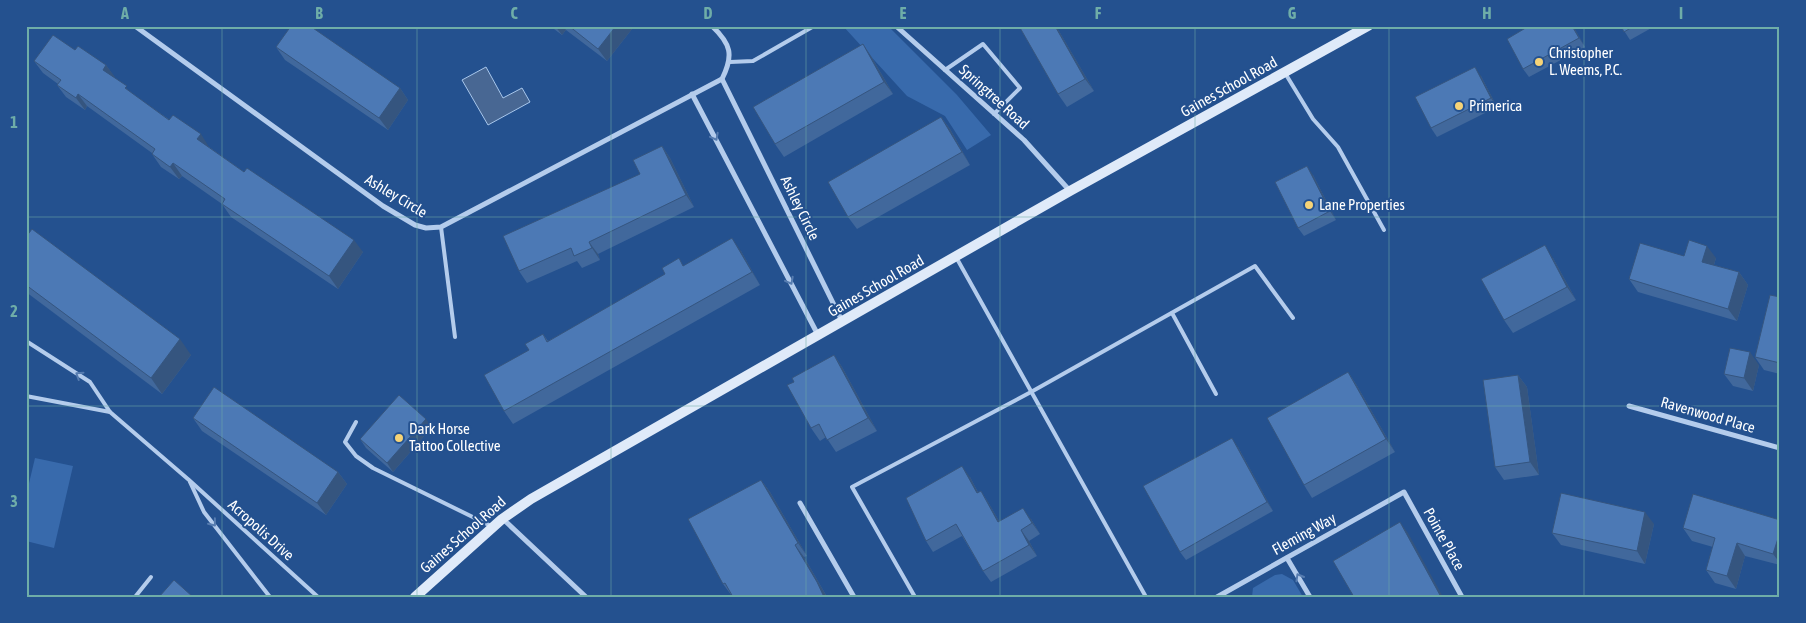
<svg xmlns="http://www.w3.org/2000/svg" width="1806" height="623" font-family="'Asap Condensed',sans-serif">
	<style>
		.green { fill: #386aac }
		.water { fill: #486793; stroke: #a8c7ec }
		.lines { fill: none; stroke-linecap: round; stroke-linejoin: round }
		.service { stroke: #b4ccec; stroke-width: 4 }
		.minor { stroke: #b4ccec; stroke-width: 5 }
		.secondary { stroke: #dfeaf9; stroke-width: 10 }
		.wall { fill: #41689c }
		.shaded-wall { fill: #35557f }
		.building { fill: #4c79b5; stroke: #35557f }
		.oneway { stroke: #567cb0 }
		.grid { fill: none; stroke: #6fada8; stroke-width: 1; stroke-opacity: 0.55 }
		.poi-dot { fill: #f6d377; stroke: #24518f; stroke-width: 2 }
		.labels { text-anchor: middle; stroke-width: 4; stroke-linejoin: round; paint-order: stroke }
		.poi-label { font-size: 15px; fill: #fff; stroke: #24518f; text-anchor: start }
		.street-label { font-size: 15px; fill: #fff; stroke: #24518f }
		.neatline { fill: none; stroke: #6fada8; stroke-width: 2 }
		.grid-label { font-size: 16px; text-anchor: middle; font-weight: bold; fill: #6fada8 }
	</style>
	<rect width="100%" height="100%" fill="#24518f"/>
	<g class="green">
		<polygon points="843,26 888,26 957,95 991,135 967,150 945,116 907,96"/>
		<polygon points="35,458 73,466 54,548 26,541 26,496"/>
		<polygon points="1282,574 1293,580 1303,597 1252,597 1253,588 1275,575"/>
	</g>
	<polygon class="water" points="486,67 503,98 522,88 530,102 488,125 462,80"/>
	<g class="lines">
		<g class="service">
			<polyline points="730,62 753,61 814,26"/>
			<polyline points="945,70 983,44 1020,88 994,114"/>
			<polyline points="1285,73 1313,119 1338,147 1384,230"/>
			<polyline points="441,227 455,337"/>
			<polyline points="956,257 1146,597"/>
			<polyline points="1172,313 1216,394"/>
			<polyline points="26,341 90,382 110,412 189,480 318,597"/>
			<polyline points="26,396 110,412"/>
			<polyline points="356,422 345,442 356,456 373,468 491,526"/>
			<polyline points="190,482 204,512 270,597"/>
			<polyline points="135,597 151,577"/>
			<polyline points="915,597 852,487 1031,392 1255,266 1293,318"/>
		</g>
		<g class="minor">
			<path d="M 135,26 L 383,206 L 415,225 L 426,228 L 441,227 L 722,79 C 734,55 731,44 712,26"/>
			<polyline points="896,26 1024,140 1070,191"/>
			<polyline points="722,79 842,321"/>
			<polyline points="692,94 818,335"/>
			<polyline points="1629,406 1780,448"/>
			<polyline points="800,503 854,597"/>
			<polyline points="503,519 586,597"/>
			<polyline points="1287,558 1310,597"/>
			<polyline points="1217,597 1404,492 1462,597"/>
		</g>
		<polyline class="secondary" points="415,597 502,519 531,499 1070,191 1368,26"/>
	</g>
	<g class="wall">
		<polygon points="550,26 631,26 632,29 607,61 566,30 562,35"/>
		<polygon points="1019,26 1056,26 1094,91 1067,107 1058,94"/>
		<polygon points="1529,26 1573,26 1585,47 1529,77 1523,69"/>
		<polygon points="1621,26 1655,26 1630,40"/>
		<polygon points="276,47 400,88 408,100 388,130 285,60"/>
		<polygon points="75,50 106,65 115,78 131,93 209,147 244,172 363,252 338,289 231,217 222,204 182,176 179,179 161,167 152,154 152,153 87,106 85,110 66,97 57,85 58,84 43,73 34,61"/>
		<polygon points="871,56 893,94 784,157 775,144"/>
		<polygon points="1481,76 1497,107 1437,137 1431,128"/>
		<polygon points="941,117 950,129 970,165 857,229 848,217"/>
		<polygon points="662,146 670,158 694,207 598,254 600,260 582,268 577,261 527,283 519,271 640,174"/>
		<polygon points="1313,175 1336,220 1304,236 1298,228"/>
		<polygon points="26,237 191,355 162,394 26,292"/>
		<polygon points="741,251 760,285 513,424 504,411 529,350 543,334 548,341 684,266"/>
		<polygon points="1684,256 1716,258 1714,265 1739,272 1748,285 1737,321 1638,292 1629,279"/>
		<polygon points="1553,258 1576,300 1513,333 1504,320"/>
		<polygon points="1780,297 1780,374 1764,370 1755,357"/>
		<polygon points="834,355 842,367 877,431 836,452 826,437 820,441 811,428 794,382"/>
		<polygon points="1759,365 1753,391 1733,386 1724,374"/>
		<polygon points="1348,372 1356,384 1395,452 1312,498 1304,485"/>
		<polygon points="1518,375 1527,387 1539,475 1504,480 1495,467"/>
		<polygon points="193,418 338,472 347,484 326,515 202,431"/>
		<polygon points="432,427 393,472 366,448 360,439"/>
		<polygon points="1238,447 1273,511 1186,560 1180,552"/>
		<polygon points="970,477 978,492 981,491 988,502 999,521 1031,519 1040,534 1029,541 1037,556 991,582 983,571 962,536 933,552 926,541"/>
		<polygon points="761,480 770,492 807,556 804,557 826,595 732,596 723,584"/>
		<polygon points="1780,520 1780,565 1745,556 1736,589 1715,583 1706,570 1713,547 1692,541 1683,528"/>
		<polygon points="1654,524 1645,564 1561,545 1552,533"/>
	</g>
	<g class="shaded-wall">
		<polygon points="555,26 563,26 566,30 562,35"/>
		<polygon points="616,26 631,26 632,29 607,61 598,49"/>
		<polygon points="1055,26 1056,26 1094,91 1085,79"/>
		<polygon points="1572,26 1573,26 1585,47 1579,38"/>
		<polygon points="863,44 871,56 893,94 884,82"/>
		<polygon points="106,65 115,77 112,82 103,70"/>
		<polygon points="1475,67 1481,76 1497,107 1491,98"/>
		<polygon points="400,88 408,100 388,130 379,118"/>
		<polygon points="78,94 87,106 85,110 76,98"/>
		<polygon points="941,117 950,129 970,165 962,152"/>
		<polygon points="201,134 209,147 206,151 197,139"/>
		<polygon points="662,146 670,158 694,207 686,195"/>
		<polygon points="173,163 182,176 179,179 170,167"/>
		<polygon points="1307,166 1313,175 1336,220 1330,211"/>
		<polygon points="732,238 741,251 760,285 752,272"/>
		<polygon points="354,240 363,252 338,289 329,276"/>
		<polygon points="589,242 598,254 600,260 592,248"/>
		<polygon points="1545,245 1553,258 1576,300 1567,287"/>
		<polygon points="1707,246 1716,258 1711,274 1702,262"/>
		<polygon points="1739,272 1748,285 1737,321 1728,309"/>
		<polygon points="180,339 191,355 162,394 151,378"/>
		<polygon points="1750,352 1759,365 1753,391 1744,378"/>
		<polygon points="834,355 842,367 877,431 868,418"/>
		<polygon points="1348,372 1356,384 1395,452 1386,439"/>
		<polygon points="1518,375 1527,387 1539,475 1530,462"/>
		<polygon points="426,419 432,427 393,472 387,463"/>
		<polygon points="1232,438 1238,447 1273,511 1267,502"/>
		<polygon points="962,466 970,477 984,504 977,493"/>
		<polygon points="338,472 347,484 326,515 317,503"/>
		<polygon points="761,480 770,492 807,556 798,543"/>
		<polygon points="981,491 988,502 1006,533 998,522"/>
		<polygon points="1023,508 1031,519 1040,534 1032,523"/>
		<polygon points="1645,512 1654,524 1645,564 1637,551"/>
		<polygon points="1400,522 1408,533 1443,597 1441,597"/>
		<polygon points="1021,530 1029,541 1037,556 1029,545"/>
		<polygon points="1780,532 1780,563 1773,554"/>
		<polygon points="1737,543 1745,556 1736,589 1727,576"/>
		<polygon points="795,545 804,557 827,597 824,597"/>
	</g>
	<g class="building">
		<polygon points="291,26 310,26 400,88 379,118 276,47"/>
		<polygon points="569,26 616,26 598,49"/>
		<polygon points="1019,26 1055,26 1085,79 1058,94"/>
		<polygon points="1529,26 1572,26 1579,38 1523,69 1507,39"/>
		<polygon points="1621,26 1634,26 1624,32"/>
		<polygon points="53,35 75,50 78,46 106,65 103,70 127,86 125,88 169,120 173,115 201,134 197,139 244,172 247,168 354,240 329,276 222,204 225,199 173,163 170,167 152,154 155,149 78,94 76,98 57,85 61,80 34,61"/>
		<polygon points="863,44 884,82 775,144 753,107"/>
		<polygon points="1475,67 1491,98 1431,128 1415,97"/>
		<polygon points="941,117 962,152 848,217 828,182"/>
		<polygon points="662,146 686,195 589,242 592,248 574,256 571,248 519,271 503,236 640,174 633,160"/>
		<polygon points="1307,166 1330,211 1298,228 1275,182"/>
		<polygon points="32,229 180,339 151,378 26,285 26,237"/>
		<polygon points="732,238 752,272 504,411 484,375 529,350 525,344 543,334 547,342 665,274 662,268 679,258 683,266"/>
		<polygon points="1689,240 1707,246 1702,262 1739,272 1728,309 1629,279 1640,243 1684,256"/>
		<polygon points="1545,245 1567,287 1504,320 1481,279"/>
		<polygon points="1770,295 1780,297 1780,363 1755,357"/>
		<polygon points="1730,348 1750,352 1744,378 1724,374"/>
		<polygon points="834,355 868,418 827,440 819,424 811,428 787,385 794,382 792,378"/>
		<polygon points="1348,372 1386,439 1304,485 1267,418"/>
		<polygon points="1518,375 1530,462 1495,467 1483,380"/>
		<polygon points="214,387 338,472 317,503 193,418"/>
		<polygon points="399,395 426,419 387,463 360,439"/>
		<polygon points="1232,438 1267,502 1180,552 1143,486"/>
		<polygon points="962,466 977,493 981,491 998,522 1023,508 1032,523 1021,530 1029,545 983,571 956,524 926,541 906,498"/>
		<polygon points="761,480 798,543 795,545 817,582 824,597 733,597 725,583 723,584 688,519"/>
		<polygon points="1561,493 1645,512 1637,551 1552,533"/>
		<polygon points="1693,494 1780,520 1780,532 1773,554 1737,543 1727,576 1706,570 1715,538 1683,528"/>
		<polygon points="1400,522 1441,597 1354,597 1333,561"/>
		<polygon points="174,580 193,597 159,597"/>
	</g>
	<defs><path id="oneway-chevron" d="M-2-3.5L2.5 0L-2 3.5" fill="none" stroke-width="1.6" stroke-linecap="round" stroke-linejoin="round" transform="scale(1.25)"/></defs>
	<g class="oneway">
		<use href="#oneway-chevron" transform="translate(715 137) rotate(62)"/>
		<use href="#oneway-chevron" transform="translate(790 281) rotate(62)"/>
		<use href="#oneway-chevron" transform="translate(79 375) rotate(-147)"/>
		<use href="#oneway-chevron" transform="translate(213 523) rotate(52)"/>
		<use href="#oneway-chevron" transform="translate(1299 577) rotate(-120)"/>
	</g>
	<path class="grid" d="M 222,26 L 222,597M 417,26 L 417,597M 611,26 L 611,597M 806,26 L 806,597M 1000,26 L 1000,597M 1195,26 L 1195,597M 1389,26 L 1389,597M 1584,26 L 1584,597M 26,217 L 1780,217M 26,406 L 1780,406"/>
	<g class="poi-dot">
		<circle cx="1539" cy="62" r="5"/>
		<circle cx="1459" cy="106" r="5"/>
		<circle cx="1309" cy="205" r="5"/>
		<circle cx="399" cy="438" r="5"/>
	</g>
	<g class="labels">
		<g class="poi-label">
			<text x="1549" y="58">Christopher<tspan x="1549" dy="17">L. Weems, P.C.</tspan></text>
			<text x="1469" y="111">Primerica</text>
			<text x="1319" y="210">Lane Properties</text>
			<text x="409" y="434">Dark Horse<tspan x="409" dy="17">Tattoo Collective</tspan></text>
		</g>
		<g class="street-label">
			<text transform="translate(1229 87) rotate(-29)" y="5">Gaines School Road</text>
			<text transform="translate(994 97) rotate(42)" y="5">Springtree Road</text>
			<text transform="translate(396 196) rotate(31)" y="5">Ashley Circle</text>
			<text transform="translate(800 208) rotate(64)" y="5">Ashley Circle</text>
			<text transform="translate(876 286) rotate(-30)" y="5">Gaines School Road</text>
			<text transform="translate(1708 415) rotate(16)" y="5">Ravenwood Place</text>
			<text transform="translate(261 530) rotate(42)" y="5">Acropolis Drive</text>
			<text transform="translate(1304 534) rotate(-29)" y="5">Fleming Way</text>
			<text transform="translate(463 535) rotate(-41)" y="5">Gaines School Road</text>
			<text transform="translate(1444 539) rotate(61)" y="5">Pointe Place</text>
		</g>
	</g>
	<rect width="1806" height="623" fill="none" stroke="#24518f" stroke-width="55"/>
	<rect x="28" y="28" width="1750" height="568" class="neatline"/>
	<g class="grid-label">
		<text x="125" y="19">A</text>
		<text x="319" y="19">B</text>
		<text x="514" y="19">C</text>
		<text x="708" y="19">D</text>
		<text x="903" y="19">E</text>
		<text x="1098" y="19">F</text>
		<text x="1292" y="19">G</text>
		<text x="1487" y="19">H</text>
		<text x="1681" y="19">I</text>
		<text x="14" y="128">1</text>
		<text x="14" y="317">2</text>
		<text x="14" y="507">3</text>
	</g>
</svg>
